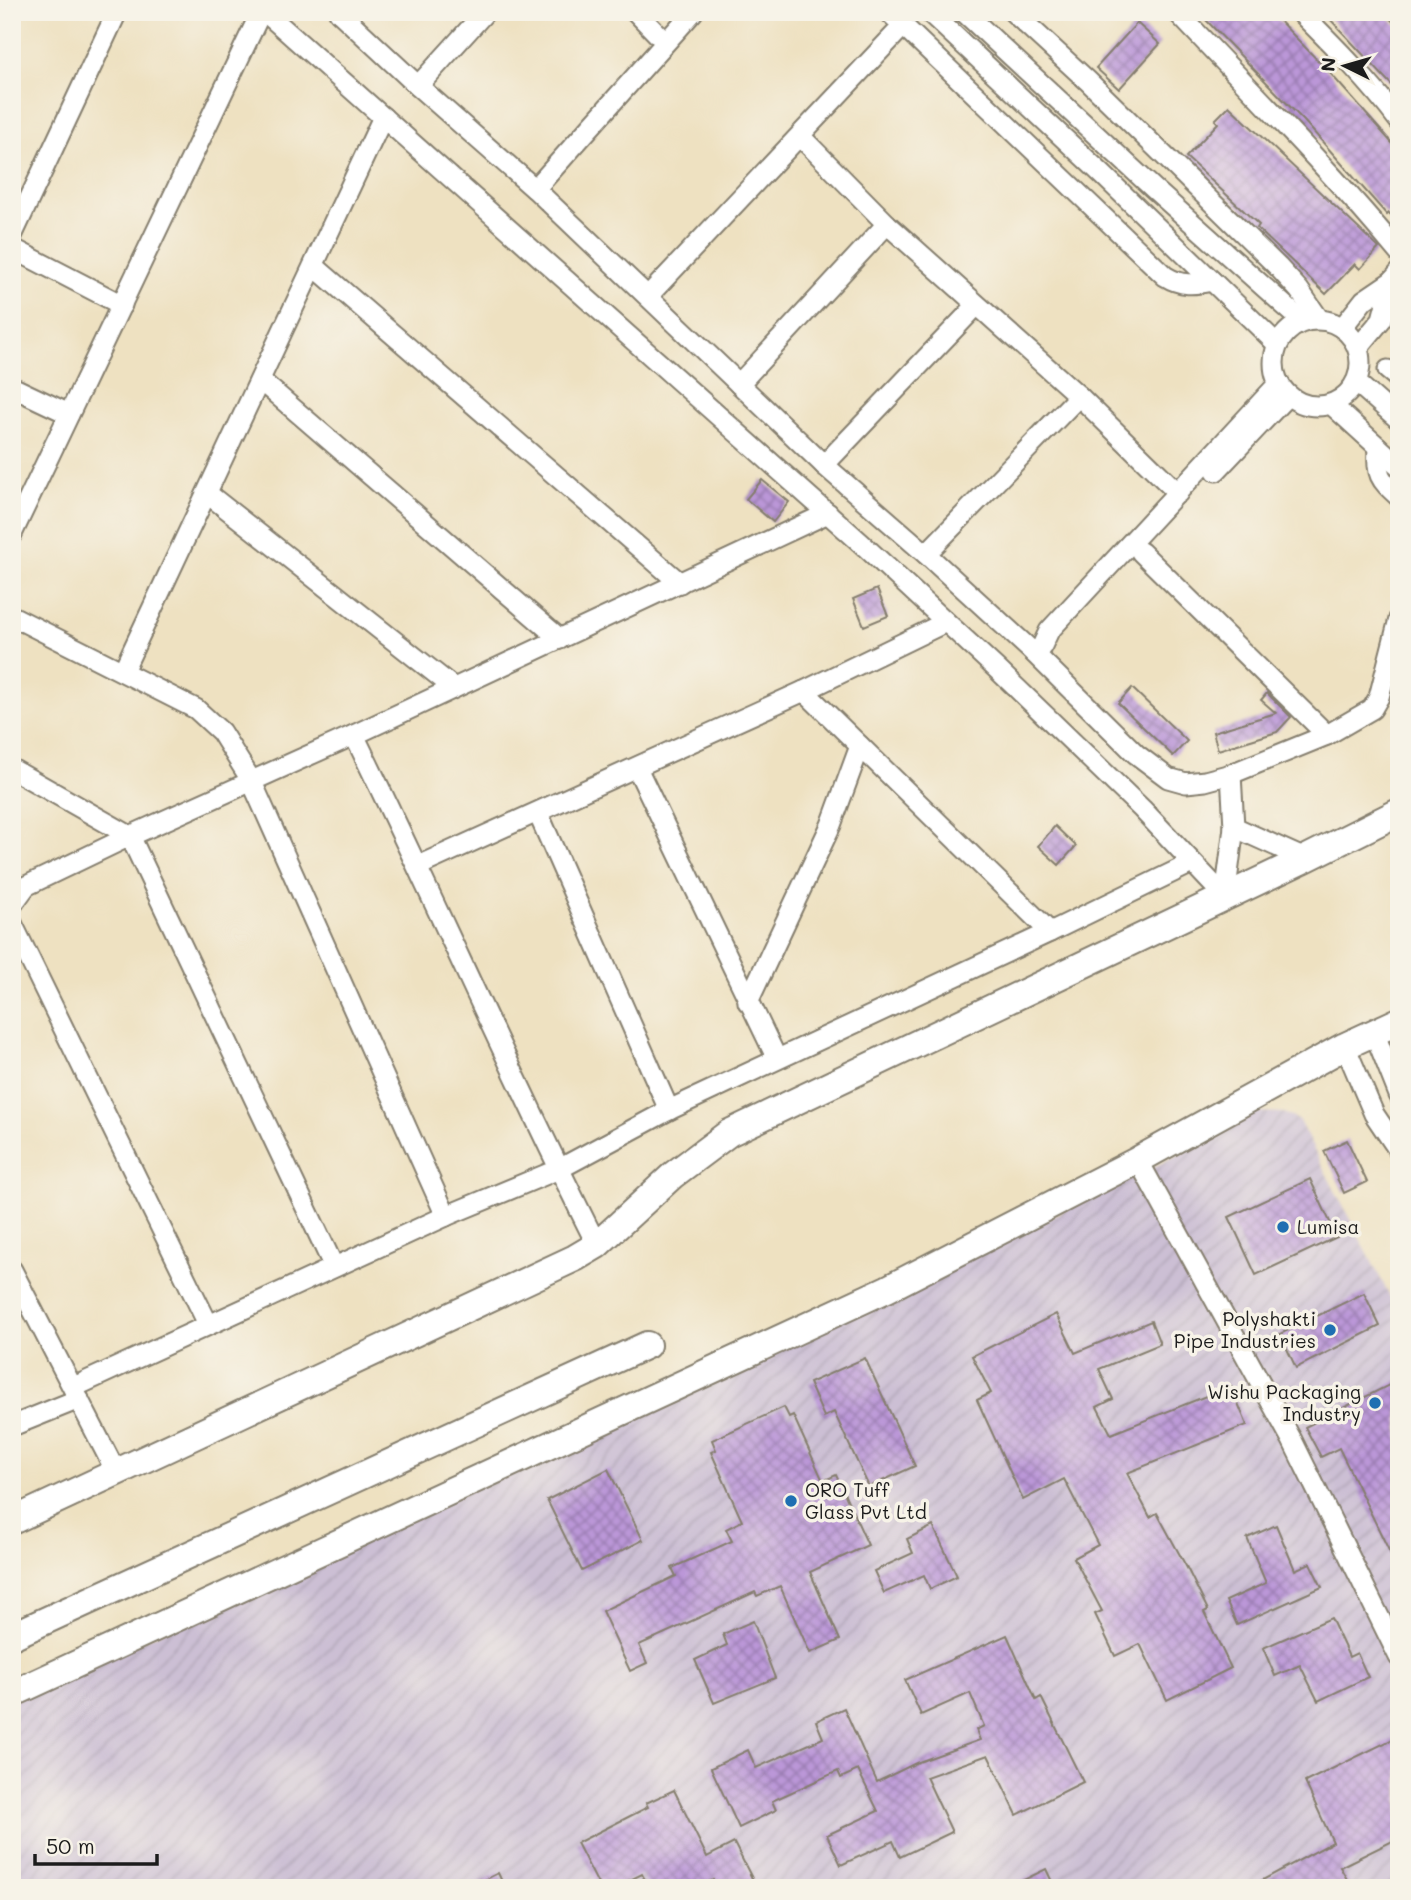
<svg xmlns="http://www.w3.org/2000/svg" width="1411" height="1900" font-family="Mali,sans-serif">
	<style>
		.industrial { fill: url(#industrial-furrows) }
		.building { fill: url(#building-cross-hatch) }
		.lines { fill: none; stroke-linecap: round; stroke-linejoin: round }
		.street-casing { stroke: #857e6e; stroke-width: 23 }
		.secondary-casing { stroke: #857e6e; stroke-width: 30 }
		.street { stroke: #fff; stroke-width: 19 }
		.secondary { stroke: #fff; stroke-width: 26 }
		.poi-dot { fill: #1f6fb2; stroke: #f7f3e8; stroke-width: 2.5 }
		.labels { text-anchor: middle; stroke-width: 7; stroke-linejoin: round; paint-order: stroke }
		.poi-label { font-size: 19px; fill: #1c1c1c; stroke: #f7f3e8; text-anchor: start }
	</style>
	<defs>
		<pattern id="industrial-furrows" width="10" height="10" patternUnits="userSpaceOnUse" patternTransform="scale(1.75)"><rect width="10" height="10" fill="#ccbfd4"/><path d="M-1 1l2-2M0 10L10 0M9 11l2-2" fill="none" stroke="#afa4b5"/></pattern>
		<pattern id="building-cross-hatch" width="8" height="8" patternUnits="userSpaceOnUse" patternTransform="scale(1.75)"><rect width="8" height="8" fill="#bb97d8"/><path d="M0 0l8 8M0 8l8-8" fill="none" stroke="#977aae"/></pattern>
	</defs>
	<rect width="100%" height="100%" fill="#f7f3e8"/>
	<filter id="ink" filterUnits="userSpaceOnUse"><feTurbulence type="fractalNoise" baseFrequency=".0143" numOctaves="2"/><feDisplacementMap in="SourceGraphic" scale="14" xChannelSelector="R" yChannelSelector="G"/><feConvolveMatrix kernelMatrix="1 2 1 2 8 2 1 2 1" color-interpolation-filters="sRGB"/></filter>
	<filter id="wash" filterUnits="userSpaceOnUse"><feTurbulence type="fractalNoise" baseFrequency=".00686" numOctaves="4" result="noise"/><feDisplacementMap in="SourceGraphic" scale="28" xChannelSelector="R" yChannelSelector="G"/><feGaussianBlur stdDeviation="1.57" result="paint"/><feColorMatrix in="noise" values="0 0 0 0 0 0 0 0 0 0 0 0 0 0 0 0 0 1.4 0 .05"/><feComposite in="paint" operator="in"/></filter>
	<g filter="url(#wash)">
		<rect width="100%" height="100%" fill="#eee1c1"/>
		<polygon class="industrial" points="1256,1112 1284,1113 1299,1121 1399,1314 1399,1888 12,1888 12,1701 881,1299 1184,1152"/>
		<g id="blocks">
			<g class="building">
				<polygon points="1210,12 1271,12 1330,73 1399,151 1399,224 1389,213 1387,215 1304,121 1204,18"/>
				<polygon points="1336,12 1384,12 1399,28 1399,93 1329,18"/>
				<polygon points="1137,23 1160,44 1119,89 1096,68"/>
				<polygon points="1229,106 1379,248 1360,269 1355,264 1326,294 1257,228 1259,225 1186,157 1218,123 1215,120"/>
				<polygon points="762,480 789,502 773,522 746,499"/>
				<polygon points="877,589 888,616 864,626 853,599"/>
				<polygon points="1132,688 1187,741 1173,756 1118,703"/>
				<polygon points="1267,693 1291,717 1277,732 1218,750 1213,732 1276,713 1261,700"/>
				<polygon points="1055,826 1076,846 1059,865 1038,846"/>
				<polygon points="1347,1140 1367,1182 1344,1193 1324,1151"/>
				<polygon points="1310,1179 1337,1237 1256,1275 1229,1217"/>
				<polygon points="1364,1293 1380,1326 1296,1368 1280,1334"/>
				<polygon points="1056,1314 1075,1353 1151,1321 1160,1344 1099,1369 1113,1399 1097,1407 1111,1434 1231,1386 1247,1425 1127,1473 1150,1517 1157,1513 1187,1568 1208,1610 1204,1612 1231,1668 1167,1700 1140,1644 1115,1656 1095,1614 1102,1611 1074,1558 1098,1545 1064,1479 1023,1500 977,1400 991,1393 972,1356"/>
				<polygon points="865,1358 915,1466 869,1487 834,1412 824,1417 809,1383"/>
				<polygon points="1399,1380 1399,1571 1339,1448 1321,1457 1305,1427"/>
				<polygon points="784,1407 789,1417 793,1415 823,1481 836,1475 868,1545 810,1572 840,1640 810,1653 780,1586 757,1596 755,1592 639,1645 647,1663 630,1671 602,1611 676,1576 672,1568 732,1541 726,1529 742,1521 711,1452 716,1450 712,1440"/>
				<polygon points="608,1469 643,1540 582,1571 547,1500"/>
				<polygon points="1276,1525 1295,1570 1310,1563 1322,1587 1237,1625 1226,1601 1266,1583 1247,1538"/>
				<polygon points="933,1526 957,1576 930,1589 924,1575 884,1593 874,1571 913,1553 907,1539"/>
				<polygon points="1331,1618 1349,1657 1357,1653 1368,1677 1318,1701 1300,1665 1275,1676 1263,1648"/>
				<polygon points="753,1621 775,1678 714,1703 695,1660 727,1645 723,1634"/>
				<polygon points="1007,1635 1036,1700 1041,1697 1083,1782 1017,1815 988,1755 926,1777 952,1832 900,1857 893,1841 841,1865 827,1835 878,1811 858,1770 841,1778 838,1771 772,1801 776,1810 739,1828 711,1768 748,1750 756,1768 823,1738 816,1721 844,1708 877,1782 916,1763 980,1740 976,1730 984,1726 970,1693 921,1715 905,1680"/>
				<polygon points="1399,1736 1399,1838 1340,1867 1352,1888 1248,1888 1333,1842 1305,1782"/>
				<polygon points="674,1790 707,1857 734,1843 757,1888 717,1888 713,1880 697,1888 649,1888 642,1874 614,1888 600,1888 577,1843 648,1807 646,1803"/>
				<polygon points="1046,1869 1055,1888 1007,1888"/>
				<polygon points="498,1873 505,1888 468,1888"/>
			</g>
		</g>
	</g>
	<g filter="url(#ink)">
		<use href="#blocks" fill-opacity="0" stroke="#857e6e" stroke-width="2"/>
		<g class="lines">
			<defs>
				<g id="street">
					<polyline points="265,12 861,543 998,670 1142,809 1225,897"/>
					<polyline points="339,12 418,86 535,189 824,465 926,554 1034,653 1136,754 1168,778 1186,783 1205,781 1231,774 1327,735 1372,709 1379,697 1399,619"/>
					<polyline points="636,12 665,42"/>
					<path d="M 889,12 L 1165,276 C 1181,286 1194,285 1212,281"/>
					<polyline points="929,12 1103,175 1277,344"/>
					<polyline points="964,12 1153,188 1302,321"/>
					<polyline points="1013,12 1088,81 1278,267 1299,290 1319,319"/>
					<path d="M 1177,12 C 1252,92 1330,169 1399,253"/>
					<path d="M 1300,12 C 1335,47 1370,82 1399,121"/>
					<polyline points="418,86 485,12"/>
					<polyline points="800,136 887,224 1079,396 1178,493"/>
					<polyline points="535,189 693,12"/>
					<polyline points="12,236 117,12"/>
					<polyline points="12,248 122,305"/>
					<polyline points="314,266 680,583"/>
					<polyline points="648,296 903,26"/>
					<circle cx="1317" cy="363" r="43"/>
					<polyline points="1342,328 1364,300 1392,281 1399,273"/>
					<polyline points="1358,348 1382,319 1392,281"/>
					<polyline points="1388,370 1399,379"/>
					<polyline points="260,380 560,639"/>
					<polyline points="1356,382 1399,420"/>
					<polyline points="739,384 887,224"/>
					<polyline points="12,387 69,414"/>
					<polyline points="1332,405 1399,466"/>
					<path d="M 1378,447 C 1376,475 1379,479 1399,497"/>
					<polyline points="824,465 976,306"/>
					<polyline points="1216,471 1287,396"/>
					<polyline points="208,494 454,688"/>
					<polyline points="12,534 261,12"/>
					<polyline points="1141,552 1327,735"/>
					<polyline points="926,554 1079,396"/>
					<polyline points="12,616 196,709 221,732 251,780 446,1216"/>
					<polyline points="1034,653 1042,646 1049,631 1279,383"/>
					<polyline points="123,671 383,117"/>
					<path d="M 354,735 C 437,904 512,1077 597,1245"/>
					<polyline points="637,768 777,1059"/>
					<polyline points="12,769 130,836 334,1267"/>
					<polyline points="538,813 669,1110"/>
					<polyline points="1234,827 1305,859"/>
					<polyline points="418,866 804,691 946,622"/>
					<polyline points="1225,897 1234,827 1231,774"/>
					<polyline points="12,905 26,886 130,836 354,735 828,513"/>
					<polyline points="12,923 208,1324"/>
					<polyline points="1050,932 1192,863"/>
					<polyline points="748,1002 831,825 860,746"/>
					<polyline points="1374,1032 1399,1095"/>
					<polyline points="1345,1046 1374,1114 1399,1151"/>
					<polyline points="1138,1160 1292,1440 1399,1657"/>
					<polyline points="12,1270 116,1472"/>
					<polyline points="74,1387 446,1216 559,1169 669,1110 1050,932 804,691"/>
					<polyline points="12,1426 79,1399"/>
				</g>
				<g id="secondary">
					<polyline points="12,1521 575,1258 597,1245 673,1175 729,1133 1305,859 1399,812"/>
					<polyline points="12,1636 647,1345"/>
					<polyline points="12,1694 887,1289 1138,1160 1345,1046 1399,1021"/>
				</g>
			</defs>
			<use href="#street" class="street-casing"/>
			<use href="#secondary" class="secondary-casing"/>
			<use href="#street" class="street"/>
			<use href="#secondary" class="secondary"/>
		</g>
	</g>
	<g class="poi-dot">
		<circle cx="1283" cy="1227" r="7"/>
		<circle cx="1330" cy="1330" r="7"/>
		<circle cx="1375" cy="1403" r="7"/>
		<circle cx="791" cy="1501" r="7"/>
	</g>
	<g class="labels">
		<g class="poi-label">
			<text x="1297" y="1234">Lumisa</text>
			<text x="1316" y="1326" text-anchor="end">Polyshakti<tspan x="1316" dy="22">Pipe Industries</tspan></text>
			<text x="1361" y="1399" text-anchor="end">Wishu Packaging<tspan x="1361" dy="22">Industry</tspan></text>
			<text x="805" y="1497">ORO Tuff<tspan x="805" dy="22">Glass Pvt Ltd</tspan></text>
		</g>
	</g>
	<rect width="1411" height="1900" fill="none" stroke="#f7f3e8" stroke-width="42"/>
	<g transform="translate(1345 66) rotate(275)" stroke="#f7f3e8" stroke-width="5" paint-order="stroke">
	<path d="M0-5L12 26L0 18L-12 26Z" fill="#1c1c1c"/>
	<text y="-10" font-size="19" font-weight="bold" text-anchor="middle" fill="#1c1c1c">N</text>
	</g>
	<path d="M35 1854v10h122v-10" fill="none" stroke="#1c1c1c" stroke-width="3.5"/>
	<text x="46" y="1854" font-size="21" fill="#1c1c1c" stroke="#f7f3e8" stroke-width="5" paint-order="stroke">50 m</text>
</svg>
